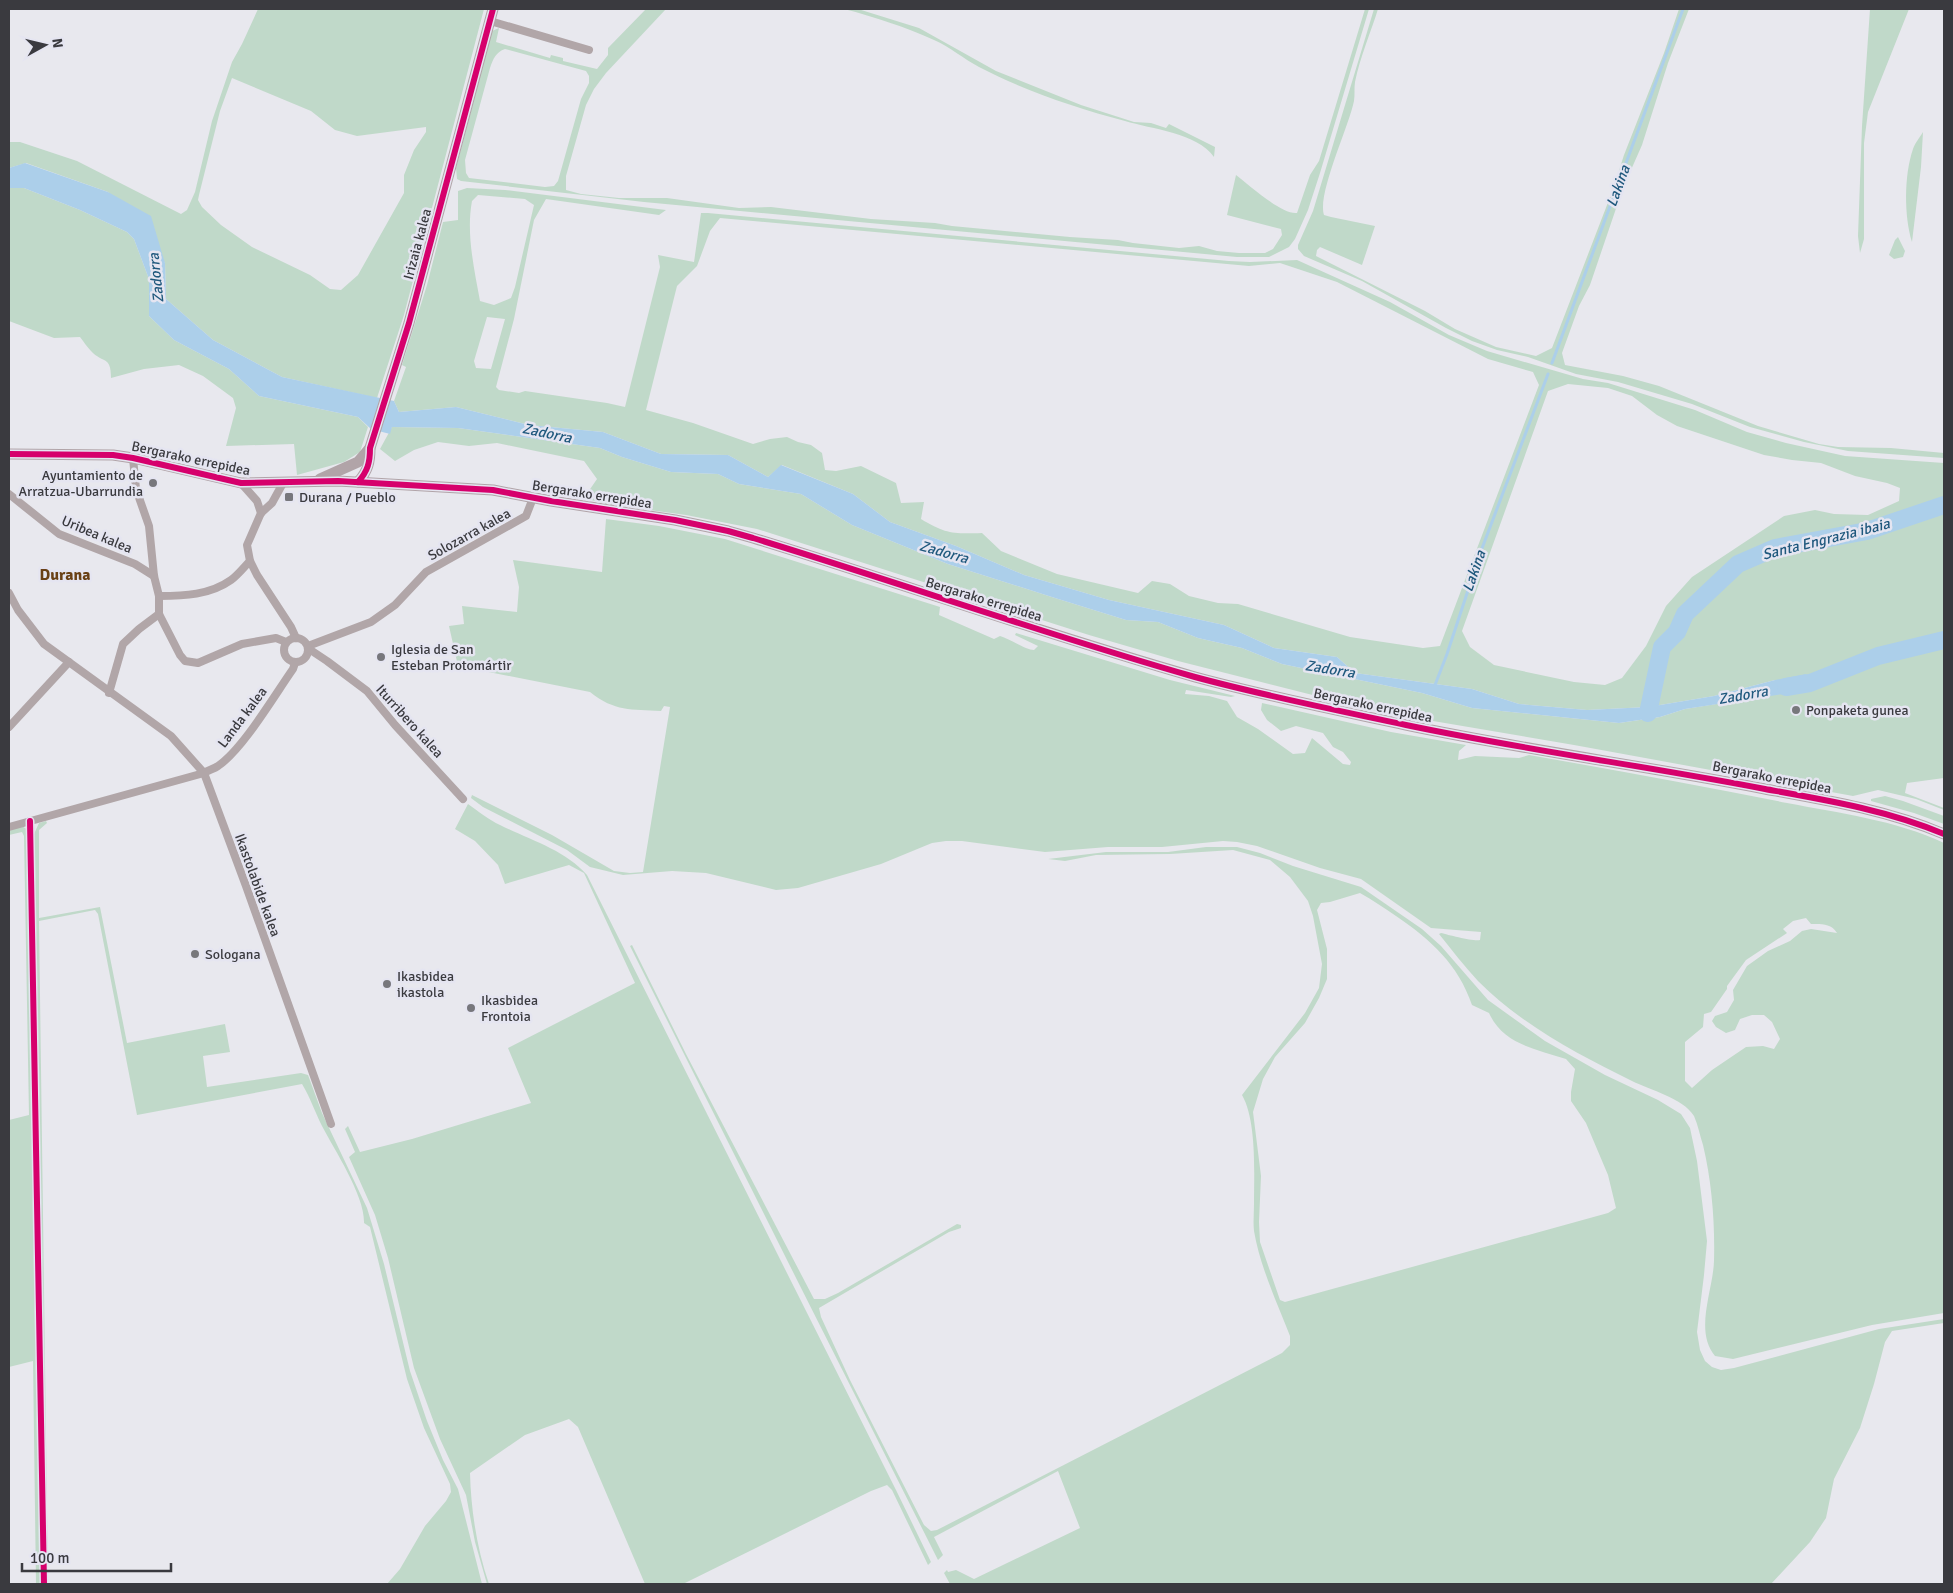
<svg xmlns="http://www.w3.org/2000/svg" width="1953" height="1593" font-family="Signika,sans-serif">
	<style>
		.green { fill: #c0d9c9; fill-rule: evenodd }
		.water { fill: #accfea }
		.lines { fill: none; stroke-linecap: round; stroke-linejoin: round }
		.stream { stroke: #accfea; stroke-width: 3 }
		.river { stroke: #accfea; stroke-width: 18 }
		.street { stroke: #b1a6a8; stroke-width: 8 }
		.secondary { stroke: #b1a4a8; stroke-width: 11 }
		.cycleway-casing { stroke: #e5e5f1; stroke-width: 9 }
		.cycleway { stroke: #d6006c; stroke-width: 6 }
		.poi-dot { fill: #77777c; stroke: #e5e5f1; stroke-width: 2 }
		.labels { text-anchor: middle; stroke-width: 5; stroke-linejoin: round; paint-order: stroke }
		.street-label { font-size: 14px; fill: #3a3a3f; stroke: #e5e5f1 }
		.poi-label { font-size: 14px; fill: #3a3a3f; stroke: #e5e5f1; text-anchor: start }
		.water-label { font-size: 15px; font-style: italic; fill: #1f587d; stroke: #e5e5f1 }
		.quarter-label { font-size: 16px; font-weight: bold; fill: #694016; stroke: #e5e5f1 }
	</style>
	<rect width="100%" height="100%" fill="#e8e8ee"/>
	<g class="green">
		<path d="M 258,9 L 484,9 L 404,315 L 377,398 L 282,377 L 213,340 L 166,299 L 165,263 L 108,192 L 26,163 L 9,168 L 9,142 L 20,142 L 77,161 L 181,214 L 187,210 L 195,192 L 212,121 L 232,62 L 242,44 ZM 232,78 L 311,111 L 335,130 L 357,136 L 426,127 L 426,132 L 414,150 L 404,175 L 404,193 L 358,275 L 341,290 L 330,289 L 310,275 L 252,247 L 221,225 L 202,207 L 198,200 L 199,195 L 220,111 Z"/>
		<path d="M 646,9 L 666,9 L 606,73 L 594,89 L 586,105 L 566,176 L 566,190 L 581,194 L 619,198 L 667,198 L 739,208 L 771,207 L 871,219 L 935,223 L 952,226 L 1070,237 L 1118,240 L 1133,243 L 1179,248 L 1199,246 L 1217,251 L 1239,253 L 1265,253 L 1273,249 L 1282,235 L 1281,229 L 1227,215 L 1236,175 C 1249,185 1282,215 1297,213 L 1310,175 L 1319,161 L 1365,9 L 1369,9 L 1320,173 L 1308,210 L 1295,239 L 1289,247 L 1269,257 L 1237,257 L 644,202 L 461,181 L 457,179 L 456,168 L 492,31 L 499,28 L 496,42 L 550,58 L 551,55 L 563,58 L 563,61 L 597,69 L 608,55 L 608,48 ZM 505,49 L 586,71 L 589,76 L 589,83 L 581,99 L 558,181 L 554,186 L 545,187 L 469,178 L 466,173 L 465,160 L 490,68 C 493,59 496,52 505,49 Z"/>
		<path d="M 844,9 L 858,9 L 919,28 L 996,71 L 1081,105 L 1134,122 L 1151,123 L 1166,128 L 1169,124 L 1215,147 L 1214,157 C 1198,133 1151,129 1125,121 C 1076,108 1025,91 979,67 C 964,59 950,47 934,40 C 905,27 875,17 844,9 Z"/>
		<path d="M 1374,9 L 1378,9 C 1371,32 1360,57 1355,82 C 1354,88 1355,95 1354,101 C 1349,126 1317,194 1324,215 L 1331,217 L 1375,226 L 1362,265 L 1320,247 L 1317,250 L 1316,256 L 1425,311 L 1455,329 L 1496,347 L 1536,356 L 1552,348 L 1612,192 L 1624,155 L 1664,53 L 1679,9 L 1689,9 L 1668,63 L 1642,145 L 1623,188 L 1590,285 L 1579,306 L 1562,353 L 1565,365 L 1623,376 L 1659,386 L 1758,426 L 1819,444 L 1838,447 L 1891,448 L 1944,453 L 1944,458 L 1848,451 L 1804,442 L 1750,427 L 1692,404 L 1618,382 L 1576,374 L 1528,357 L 1497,350 L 1472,341 L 1446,328 L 1362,281 L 1304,256 L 1298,249 L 1298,245 L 1313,211 Z"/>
		<polygon points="1870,9 1909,9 1868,112 1864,143 1864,239 1860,253 1858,236 1862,126"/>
		<path d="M 1923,132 L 1921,167 L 1912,242 C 1904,216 1904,175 1913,149 C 1915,143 1920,137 1923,132 Z"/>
		<path d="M 9,188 L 24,188 L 80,210 L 127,232 L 134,239 L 149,279 L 149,316 L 174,340 L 229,369 L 259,396 L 358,417 L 368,427 L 360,452 L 344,462 L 297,475 L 294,444 L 226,446 L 236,408 L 233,398 L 203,376 L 179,365 L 144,369 L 111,378 C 111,355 103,364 91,351 C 87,347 84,342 80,337 L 54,338 L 9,321 Z"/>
		<path d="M 467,188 L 505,190 L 666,210 L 659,215 L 546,199 L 534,220 L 514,319 L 496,387 L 499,390 L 519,393 L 525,391 L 607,403 L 625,407 L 660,267 L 658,255 L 694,262 L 701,213 L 708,213 L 1229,261 L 1250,262 L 1297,260 L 1390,302 L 1449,335 L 1487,351 L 1583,379 L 1608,383 L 1695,410 L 1747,432 L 1786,443 L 1845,456 L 1944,463 L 1944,778 L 1907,783 L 1905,793 L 1944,808 L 1944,810 L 1916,799 L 1878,790 L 1853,796 L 1574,745 L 1380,712 L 1178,661 L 1089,635 L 757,529 L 686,515 L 606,504 L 584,498 L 597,479 L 584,461 L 497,443 L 469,446 L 438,442 L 414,450 L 395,461 L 380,449 L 392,427 L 458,428 L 600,448 L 622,457 L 671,472 L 718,474 L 739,484 L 801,494 L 852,525 L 948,564 L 1055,598 L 1126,620 L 1158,622 L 1198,638 L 1242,648 L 1282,664 L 1422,693 L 1472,708 L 1619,723 L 1660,717 L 1685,709 L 1809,689 L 1775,680 L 1714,696 L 1648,707 L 1587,710 L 1519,704 L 1472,689 L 1355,673 L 1337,657 L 1274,648 L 1224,625 L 1109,600 L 1024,575 L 956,546 L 890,522 L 853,494 L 782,465 L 768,477 L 728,455 L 661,454 L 603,432 L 529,425 L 456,407 L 399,412 L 394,401 L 406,367 L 402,365 L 427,285 L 443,222 L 458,220 L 458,191 ZM 478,195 L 525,199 L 534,205 L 515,287 L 511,298 L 494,305 L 480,301 C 474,268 466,233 472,201 ZM 720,218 L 1249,266 L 1280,263 L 1337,282 L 1488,359 L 1533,372 L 1539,385 L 1440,646 L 1423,648 L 1350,637 L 1238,604 L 1218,603 L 1189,596 L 1170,584 L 1152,581 L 1138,593 L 1057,574 L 1001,551 L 982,533 C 953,534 946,534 921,519 L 924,502 L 901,503 L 896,483 L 861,466 L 836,471 L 825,470 L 822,453 L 811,445 L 798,442 L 787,437 L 770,439 L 753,444 L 693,423 L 646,410 L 677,286 L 697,266 L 710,231 ZM 487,317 L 505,319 L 491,369 L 476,368 L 474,361 ZM 1568,384 L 1608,388 L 1632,396 L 1657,415 L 1677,426 L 1764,455 L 1792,460 L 1821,463 L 1855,476 L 1887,483 L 1900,488 L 1899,501 L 1868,515 L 1834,514 L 1815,510 L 1784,516 L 1692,577 L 1666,606 L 1646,646 L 1622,678 L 1605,685 L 1574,682 L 1494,665 L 1470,647 L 1462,631 L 1548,391 Z"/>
		<polygon points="1898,237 1905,251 1903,257 1894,259 1889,255 1895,240"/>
		<path d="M 606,519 L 659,526 L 725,539 L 940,607 L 939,615 L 994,639 L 1000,636 C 1010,639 1026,650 1034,650 L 1038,646 L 1015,635 L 1016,633 L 1170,680 L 1235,696 L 1231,697 L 1186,690 L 1185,694 L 1209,696 L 1227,701 L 1237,717 L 1258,729 L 1293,754 L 1305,753 L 1312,738 L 1343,764 L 1350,765 L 1351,762 L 1343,752 L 1333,747 L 1323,733 L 1296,726 L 1281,731 L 1267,720 L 1261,710 L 1262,703 L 1391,732 L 1466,745 L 1459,751 L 1458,760 L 1475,756 L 1519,758 L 1529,755 C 1615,770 1701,786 1787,803 C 1839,813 1895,820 1944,843 L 1944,1313 L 1872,1325 L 1733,1359 L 1715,1356 C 1694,1331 1713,1291 1714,1261 C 1715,1223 1712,1183 1703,1145 C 1700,1136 1698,1125 1694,1116 C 1683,1098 1650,1090 1632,1081 C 1577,1054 1522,1025 1478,981 C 1464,966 1452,950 1439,934 L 1441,933 C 1449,935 1475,942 1480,940 L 1481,932 L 1431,928 L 1361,879 L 1320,868 L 1257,846 L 1237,842 L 1223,841 L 1162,847 L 1108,847 L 1045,852 L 962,841 L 946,841 L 932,843 L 881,864 L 798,888 L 776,890 L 706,873 L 672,871 L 623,875 L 590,867 L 567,850 L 483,807 L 471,798 L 472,795 L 552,835 L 614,871 L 630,873 L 643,872 L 670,707 L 664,706 L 661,711 C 631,709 615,712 590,692 L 458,666 L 449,626 L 464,624 L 462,606 L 517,612 L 519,587 L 513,560 L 602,572 ZM 1806,918 L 1811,924 C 1821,924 1831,923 1837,933 L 1811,929 L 1802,931 L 1790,941 L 1768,951 L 1747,966 L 1733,990 L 1734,1000 L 1727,1012 L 1715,1016 L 1712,1021 L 1716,1027 L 1726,1033 L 1735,1030 L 1740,1019 L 1752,1015 L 1764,1015 L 1772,1022 L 1780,1039 L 1774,1049 L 1763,1046 L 1746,1047 L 1712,1070 L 1692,1088 L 1685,1081 L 1685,1042 L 1703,1027 L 1704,1014 L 1711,1012 L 1727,989 L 1727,986 L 1746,960 L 1787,933 L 1783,929 L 1793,921 Z"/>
		<polygon points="1885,796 1903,801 1944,816 1944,824 1914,813 1871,801 1871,799"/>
		<path d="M 468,804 C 478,811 489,820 500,825 C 530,840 565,850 587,875 L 896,1490 L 931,1562 L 928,1565 L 892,1490 L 887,1485 L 871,1491 L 683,1584 L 645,1584 L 578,1427 L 569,1419 L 525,1435 L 470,1473 C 471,1511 477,1549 489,1584 L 487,1584 L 475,1542 L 466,1495 L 440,1439 L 414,1368 L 388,1258 L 375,1215 L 349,1157 L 355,1152 L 345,1129 L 348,1126 L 360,1152 L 412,1139 L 531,1103 L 508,1048 L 635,983 L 584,873 L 569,865 L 505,884 L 498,865 L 475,841 L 455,829 Z"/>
		<path d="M 46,821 L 47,823 L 39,830 L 39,918 L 100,907 L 127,1043 L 225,1024 L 230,1052 L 203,1056 L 207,1087 L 301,1073 L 308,1075 L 322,1113 L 367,1208 L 384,1264 L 410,1371 L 427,1421 L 443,1460 L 458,1489 L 482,1584 L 387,1584 L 400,1569 L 425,1526 L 446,1501 L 451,1492 L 450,1484 L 424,1428 L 407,1379 L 370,1227 L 364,1223 C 365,1196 335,1151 322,1126 C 315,1112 310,1097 302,1084 L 137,1115 L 98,914 L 95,910 L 39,921 L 48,1584 L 46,1584 L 34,834 L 39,823 Z"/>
		<polygon points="22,826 28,830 40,1584 36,1584 33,1361 9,1367 9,1120 29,1115 24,836 22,832 9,835 9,830"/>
		<path d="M 1206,847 L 1237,847 L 1260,853 L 1293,866 L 1361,887 L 1422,929 L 1441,946 L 1488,1000 L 1513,1018 L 1545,1041 L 1605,1075 L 1658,1100 L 1681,1114 L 1690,1128 L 1697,1161 L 1707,1241 L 1704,1275 L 1697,1332 L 1700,1350 L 1705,1361 L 1712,1367 L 1721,1370 L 1734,1368 L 1879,1329 L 1944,1319 L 1944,1323 L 1892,1331 L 1885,1342 L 1874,1384 L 1860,1428 L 1834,1479 L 1826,1518 L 1810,1542 L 1771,1584 L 950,1584 L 944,1573 L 947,1570 L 948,1572 L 956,1570 L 974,1579 L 1080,1528 L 1058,1471 L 934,1537 L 943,1555 L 938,1560 L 790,1266 L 630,946 L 632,945 L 686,1054 L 814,1299 L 825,1299 L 838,1293 L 957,1224 L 961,1225 L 961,1228 L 949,1232 L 819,1308 L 821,1317 L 850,1380 L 924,1525 L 931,1531 L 937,1530 L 1282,1353 L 1290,1345 L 1290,1336 C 1277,1302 1260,1267 1254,1231 C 1253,1222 1254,1213 1254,1204 C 1254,1174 1257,1121 1242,1095 L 1305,1013 L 1319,988 L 1322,964 L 1313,916 L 1308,901 L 1290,877 L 1270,860 L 1233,850 L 1170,854 L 1096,855 L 1065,861 L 1048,859 L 1106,852 L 1168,852 ZM 1360,893 C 1373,900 1384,908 1396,916 C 1431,940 1458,964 1472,1005 L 1489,1013 C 1503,1044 1535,1049 1566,1059 L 1575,1069 L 1571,1092 L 1571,1101 L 1586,1123 L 1608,1175 L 1616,1208 L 1608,1213 L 1285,1302 L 1280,1300 L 1260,1242 L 1259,1222 L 1261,1176 L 1253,1112 L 1263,1079 L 1275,1057 L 1305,1023 L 1319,998 L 1327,979 L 1327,949 L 1317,910 L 1321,903 L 1330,902 Z"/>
	</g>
	<polygon class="water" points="25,163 108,192 151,216 165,263 166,299 213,340 282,377 394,401 399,412 456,407 529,425 603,432 661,454 728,455 768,477 781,465 853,494 890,522 956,546 1024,575 1109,600 1224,625 1274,648 1337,657 1355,673 1472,689 1519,704 1587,710 1648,707 1714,696 1775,680 1806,674 1809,690 1685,709 1660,717 1619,723 1472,708 1422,693 1282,664 1242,648 1198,638 1158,622 1126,620 1055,598 948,564 852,525 801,494 739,484 718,474 671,472 622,457 600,448 458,428 392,427 390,434 371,429 358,417 259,396 229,369 174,340 149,316 149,279 134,239 127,232 80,210 24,188 9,188 9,168"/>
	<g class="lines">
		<g class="stream">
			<polyline points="1552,363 1683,9"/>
			<polyline points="1435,685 1447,654 1481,551 1548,374"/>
		</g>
		<g class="river">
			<polyline points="1786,687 1810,683 1878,656 1944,640"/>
			<polyline points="1648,713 1662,647 1677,632 1685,614 1738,564 1775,548 1867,531 1944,505"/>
		</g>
		<g class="street">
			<polyline points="490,21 589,50"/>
			<polyline points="133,458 136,489 149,526 154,576 159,596 159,614 180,655 185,661 198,663 242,644 276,638 286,642"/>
			<polyline points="241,483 257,501 261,513"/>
			<polyline points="283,483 272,503 261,513 247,545 250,561 257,575 291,627 296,638"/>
			<polyline points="9,494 59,534 135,564 154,576"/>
			<polyline points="9,593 18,610 44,644 171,736 204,773 246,886 331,1124"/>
			<path d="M 159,596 C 184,596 210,595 231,580 C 238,575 244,567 250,561"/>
			<circle cx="296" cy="650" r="12"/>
			<polyline points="308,646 371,622 395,605 426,572 526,516 533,498"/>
			<polyline points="309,649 327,661 367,691 395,725 463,799"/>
			<polyline points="109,693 123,644 139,629 159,614"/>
			<polyline points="9,727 69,662"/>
			<polyline points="30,821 44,1584"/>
			<path d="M 9,827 L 204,773 C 208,770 214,769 218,766 C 243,749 274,696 293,669 L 295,663"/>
		</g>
		<g class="secondary">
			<path d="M 9,454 L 113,455 L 133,458 L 241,483 L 338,481 L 493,490 L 551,501 L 675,520 L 728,531 L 753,538 C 901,583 1047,635 1195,677 C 1265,696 1336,710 1406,725 C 1525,750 1646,766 1765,789 C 1826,800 1887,810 1944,834"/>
			<polyline points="320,479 358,462 370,448"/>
			<path d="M 358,482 C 368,471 370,462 370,448 L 409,323 L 493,9"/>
		</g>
		<defs>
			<g id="cycleway">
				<path d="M 9,454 L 113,455 L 133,458 L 241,483 L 338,481 L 493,490 L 551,501 L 675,520 L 728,531 L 753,538 C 901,583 1047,635 1195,677 C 1265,696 1336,710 1406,725 C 1525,750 1646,766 1765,789 C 1826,800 1887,810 1944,834"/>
				<path d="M 358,482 C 368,471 370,462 370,448 L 409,323 L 493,9"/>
				<polyline points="30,821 44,1584"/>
			</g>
		</defs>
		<use href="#cycleway" class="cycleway-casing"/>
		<use href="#cycleway" class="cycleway"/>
	</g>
	<g class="poi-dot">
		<circle cx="153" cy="483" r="5"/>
		<rect x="284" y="492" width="10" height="10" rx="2.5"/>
		<circle cx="381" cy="657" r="5"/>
		<circle cx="1796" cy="710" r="5"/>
		<circle cx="195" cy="954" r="5"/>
		<circle cx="387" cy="984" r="5"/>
		<circle cx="471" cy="1008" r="5"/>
	</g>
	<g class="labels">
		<g class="street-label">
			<text transform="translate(417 244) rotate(-75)" y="5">Irizaia kalea</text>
			<text transform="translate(191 458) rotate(12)" y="5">Bergarako errepidea</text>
			<text transform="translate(592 494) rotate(9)" y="5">Bergarako errepidea</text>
			<text transform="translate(97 534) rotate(23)" y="5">Uribea kalea</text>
			<text transform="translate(469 534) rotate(-29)" y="5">Solozarra kalea</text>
			<text transform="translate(984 599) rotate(17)" y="5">Bergarako errepidea</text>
			<text transform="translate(1373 705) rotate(12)" y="5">Bergarako errepidea</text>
			<text transform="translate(242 717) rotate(-53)" y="5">Landa kalea</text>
			<text transform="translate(410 721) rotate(48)" y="5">Iturribero kalea</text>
			<text transform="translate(1772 777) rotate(11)" y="5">Bergarako errepidea</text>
			<text transform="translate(258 885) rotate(70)" y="5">Ikastolabide kalea</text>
		</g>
		<g class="poi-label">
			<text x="143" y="480" text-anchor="end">Ayuntamiento de<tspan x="143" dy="16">Arratzua-Ubarrundia</tspan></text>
			<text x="299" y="502">Durana / Pueblo</text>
			<text x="391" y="654">Iglesia de San<tspan x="391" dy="16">Esteban Protomártir</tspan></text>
			<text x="1806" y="715">Ponpaketa gunea</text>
			<text x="205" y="959">Sologana</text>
			<text x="397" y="981">Ikasbidea<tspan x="397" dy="16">ikastola</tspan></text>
			<text x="481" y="1005">Ikasbidea<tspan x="481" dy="16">Frontoia</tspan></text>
		</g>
		<g class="water-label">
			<text transform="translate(1618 186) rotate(-70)" y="5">Lakina</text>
			<text transform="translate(156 278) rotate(-96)" y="5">Zadorra</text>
			<text transform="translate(547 433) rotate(12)" y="5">Zadorra</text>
			<text transform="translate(1826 539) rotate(-14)" y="5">Santa Engrazia ibaia</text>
			<text transform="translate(944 552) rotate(16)" y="5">Zadorra</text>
			<text transform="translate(1474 571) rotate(-71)" y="5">Lakina</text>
			<text transform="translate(1330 669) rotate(9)" y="5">Zadorra</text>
			<text transform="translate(1743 695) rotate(-10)" y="5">Zadorra</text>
		</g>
		<g class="quarter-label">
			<text x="65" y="580">Durana</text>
		</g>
	</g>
	<rect width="1953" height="1593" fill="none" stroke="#3a3a3f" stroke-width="20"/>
	<g transform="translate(45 45) rotate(82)" stroke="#e5e5f1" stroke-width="4" paint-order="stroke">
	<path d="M0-4L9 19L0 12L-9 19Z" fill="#3a3a3f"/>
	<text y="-8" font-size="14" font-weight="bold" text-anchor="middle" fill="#3a3a3f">N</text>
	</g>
	<path d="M22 1563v8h149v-8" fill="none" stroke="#3a3a3f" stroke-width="2.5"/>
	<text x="30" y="1563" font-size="15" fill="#3a3a3f" stroke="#e5e5f1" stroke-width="4" paint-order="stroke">100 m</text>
</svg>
